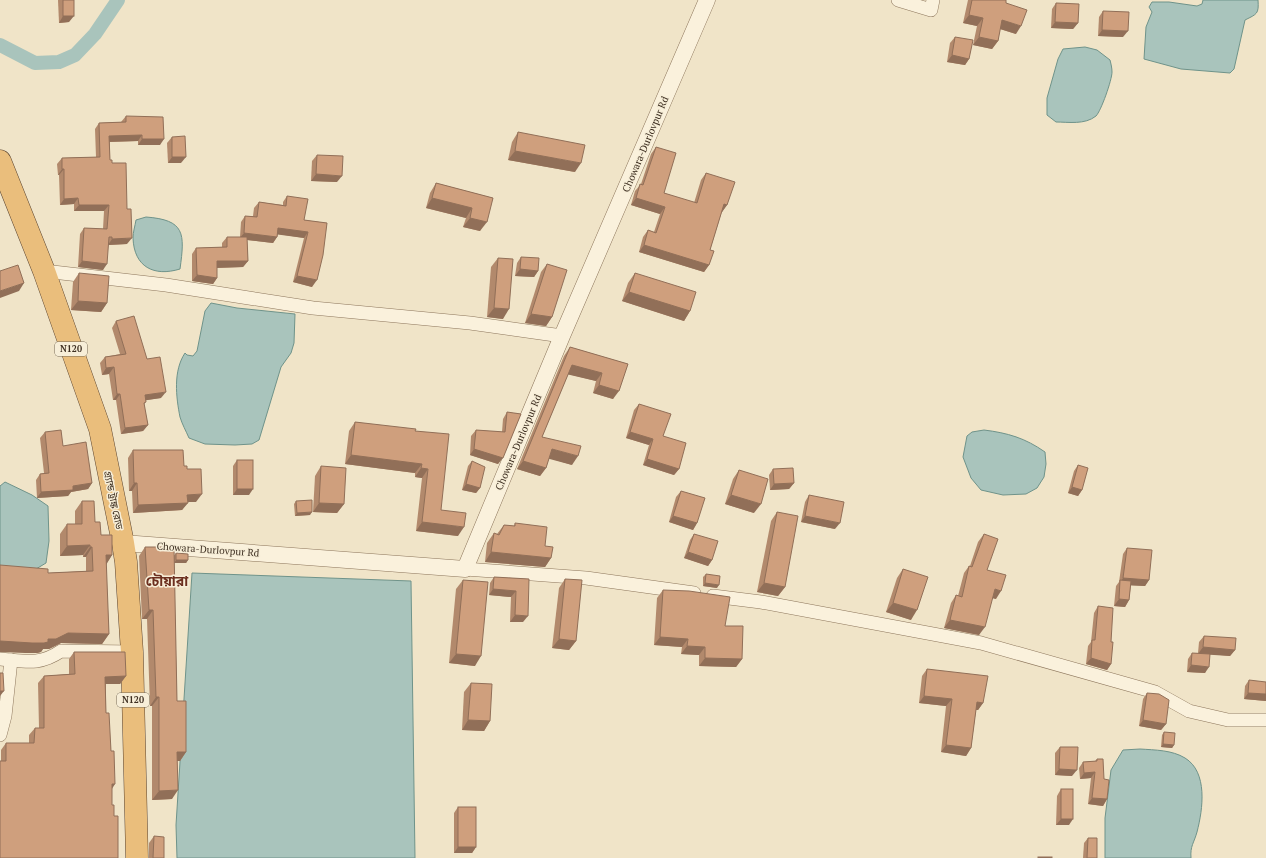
<svg xmlns="http://www.w3.org/2000/svg" width="1266" height="858" font-family="'PT Serif','Noto Sans Bengali',serif">
	<style>
		.water { fill: #a9c4bc; stroke: #6f938a }
		.lines { fill: none; stroke-linecap: round; stroke-linejoin: round }
		.canal { stroke: #a9c4bc; stroke-width: 14 }
		.minor-casing { stroke: #8d765c; stroke-width: 14 }
		.tertiary-casing { stroke: #8d765c; stroke-width: 17 }
		.trunk-casing { stroke: #5b4430; stroke-width: 23 }
		.minor { stroke: #faf1dc; stroke-width: 13 }
		.tertiary { stroke: #faf1dc; stroke-width: 16 }
		.trunk { stroke: #eabe7c; stroke-width: 22 }
		.wall { fill: #b2896c }
		.shaded-wall { fill: #916f58 }
		.building { fill: #cf9f7d; stroke: #916f58 }
		.labels { text-anchor: middle; stroke-width: 3; stroke-linejoin: round; paint-order: stroke }
		.shield { fill: #f7eed8; stroke: #756857; stroke-width: 1 }
		.shield-label { font-size: 9px; font-weight: bold; fill: #3d2e20 }
		.street-label { font-size: 10px; fill: #3d2e20; stroke: #f7eed8 }
		.district-label { font-size: 14px; font-weight: bold; fill: #6b2e1e; stroke: #f7eed8 }
	</style>
	<rect width="100%" height="100%" fill="#f0e4c8"/>
	<g class="water">
		<path d="M 1203,0 L 1258,0 C 1259,14 1257,14 1245,20 L 1234,69 L 1230,73 L 1181,69 L 1144,59 L 1146,27 L 1152,12 L 1149,7 L 1152,2 L 1169,2 L 1197,6 L 1202,4 Z"/>
		<path d="M 1085,47 L 1097,50 L 1110,60 C 1111,64 1112,68 1112,72 C 1112,80 1101,111 1096,116 C 1085,125 1068,122 1056,122 L 1047,115 L 1047,98 L 1058,59 L 1063,49 Z"/>
		<path d="M 146,217 C 185,220 185,233 180,269 C 154,277 134,267 133,238 C 133,232 135,226 136,220 Z"/>
		<path d="M 211,303 L 237,308 L 295,314 L 294,343 L 291,353 L 281,367 L 259,440 L 252,444 L 235,445 L 205,444 L 189,438 C 186,431 182,424 180,417 C 176,397 173,371 185,353 L 187,355 L 193,356 L 197,351 L 205,311 Z"/>
		<path d="M 984,430 C 1008,433 1025,438 1045,452 L 1046,464 L 1044,477 L 1037,488 L 1026,494 L 1003,495 L 981,490 L 971,478 L 963,457 L 967,436 L 972,432 Z"/>
		<polygon points="5,482 32,495 48,506 49,541 46,563 31,572 0,570 0,486"/>
		<polygon points="192,573 411,581 415,858 177,858 176,825"/>
		<path d="M 1140,749 C 1155,750 1172,750 1185,758 C 1208,772 1203,809 1197,832 C 1194,843 1190,846 1191,858 L 1105,858 L 1105,818 L 1111,770 L 1123,750 Z"/>
	</g>
	<g class="lines">
		<polyline class="canal" points="0,45 35,63 59,62 75,55 95,34 118,0"/>
		<defs>
			<g id="minor">
				<polyline points="898,0 931,10 933,0"/>
				<polyline points="44,271 166,285 313,308 470,323 562,336"/>
				<polyline points="465,569 586,578 694,593"/>
				<polyline points="713,596 761,602 981,643 1155,692 1189,711 1228,720 1266,720"/>
				<path d="M 0,659 C 25,661 39,666 61,651 L 132,652"/>
				<polyline points="0,735 5,716 11,660"/>
			</g>
			<polyline id="tertiary" points="123,543 465,569 562,336 707,0"/>
			<polyline id="trunk" points="0,161 44,271 100,429 123,543 126,562 132,652 137,858"/>
		</defs>
		<use href="#minor" class="minor-casing"/>
		<use href="#tertiary" class="tertiary-casing"/>
		<use href="#trunk" class="trunk-casing"/>
		<use href="#minor" class="minor"/>
		<use href="#tertiary" class="tertiary"/>
		<use href="#trunk" class="trunk"/>
	</g>
	<g class="wall">
		<polygon points="58,0 74,0 69,22 59,23"/>
		<polygon points="968,0 1006,0 1006,3 1016,34 1000,29 998,41 992,49 973,45 977,26 963,23"/>
		<polygon points="1056,3 1078,23 1073,29 1051,28 1052,9"/>
		<polygon points="1103,11 1123,37 1098,36 1099,17"/>
		<polygon points="955,37 969,59 965,65 947,62 950,43"/>
		<polygon points="126,116 160,145 138,145 138,141 110,142 110,160 112,163 127,244 108,245 103,270 78,267 80,234 84,228 103,229 104,211 74,211 74,204 60,205 59,175 58,175 57,164 62,158 96,157 95,129 99,123 121,122"/>
		<polygon points="518,132 575,172 508,160 512,142"/>
		<polygon points="172,137 181,163 168,163 167,143"/>
		<polygon points="656,147 664,193 694,203 701,180 706,173 727,205 722,212 722,211 710,250 709,265 704,272 639,252 643,237 648,230 654,232 660,214 631,205 635,191 641,184 651,154"/>
		<polygon points="317,155 337,182 311,181 312,161"/>
		<polygon points="436,183 493,198 480,231 463,227 466,218 426,208 430,193"/>
		<polygon points="287,196 304,220 327,223 312,287 293,282 304,238 278,234 277,237 273,243 247,240 248,261 243,267 217,268 217,278 213,284 192,281 192,254 196,248 222,247 222,243 227,237 240,237 241,222 245,216 253,216 254,208 259,202 283,205 283,202"/>
		<polygon points="521,257 538,271 534,277 515,276 517,263"/>
		<polygon points="498,258 503,319 487,317 491,267"/>
		<polygon points="547,264 552,317 546,326 525,323 541,272"/>
		<polygon points="79,273 107,303 101,312 71,310 73,282"/>
		<polygon points="635,273 690,311 684,321 622,301 628,283"/>
		<polygon points="116,321 147,359 161,398 146,400 144,405 148,425 143,431 121,434 116,400 113,400 109,374 102,375 100,363 105,357 120,354 112,328"/>
		<polygon points="570,347 628,364 613,399 593,393 596,381 568,374 542,437 572,465 549,458 546,468 540,476 517,469 564,356"/>
		<polygon points="639,404 663,436 679,469 674,475 643,465 649,445 626,438 634,410"/>
		<polygon points="507,412 521,414 498,464 470,455 471,436 476,430 502,432 503,419"/>
		<polygon points="355,422 415,431 441,510 458,536 416,531 422,478 415,477 415,473 345,464 349,431"/>
		<polygon points="45,432 63,446 92,483 88,489 71,492 68,496 37,498 36,480 40,474 44,473 40,438"/>
		<polygon points="133,450 184,466 187,469 196,502 188,502 182,510 133,513 132,491 129,491 128,458"/>
		<polygon points="237,460 249,495 233,495 233,466"/>
		<polygon points="472,461 480,488 476,493 462,490 468,466"/>
		<polygon points="1078,465 1082,490 1078,496 1068,493 1074,471"/>
		<polygon points="321,466 344,504 337,513 313,512 315,476"/>
		<polygon points="773,469 794,483 789,489 770,490 769,475"/>
		<polygon points="739,470 754,513 725,504 733,479"/>
		<polygon points="681,491 697,523 693,530 669,522 676,497"/>
		<polygon points="809,495 835,529 801,522 805,502"/>
		<polygon points="82,501 95,522 101,535 112,555 106,564 109,634 102,644 61,643 49,649 43,649 41,652 37,653 25,653 48,573 86,571 86,557 83,557 83,555 60,556 60,534 67,524 75,524 75,511"/>
		<polygon points="296,501 310,515 295,516 294,504"/>
		<polygon points="777,512 785,587 778,596 757,592 771,521"/>
		<polygon points="515,523 545,546 551,558 545,567 485,562 487,543 494,533 497,534 504,525 514,526"/>
		<polygon points="694,534 712,560 708,566 684,558 690,540"/>
		<polygon points="984,534 987,570 996,599 992,598 979,635 944,628 951,603 956,595 958,596 964,573 969,566 970,566 978,542"/>
		<polygon points="145,547 174,556 176,553 188,560 186,563 174,563 177,701 186,752 180,761 177,761 172,799 152,800 152,706 150,706 147,619 142,619 139,556"/>
		<polygon points="1127,548 1149,580 1145,586 1131,585 1129,600 1125,607 1114,606 1116,586 1119,582 1123,554"/>
		<polygon points="903,569 911,620 886,612 897,578"/>
		<polygon points="706,574 717,588 703,586 703,577"/>
		<polygon points="494,577 529,579 523,622 510,622 511,597 489,595 490,583"/>
		<polygon points="565,579 576,641 569,650 552,648 559,588"/>
		<polygon points="463,580 475,666 449,663 456,589"/>
		<polygon points="663,590 725,626 742,659 736,667 699,666 699,655 681,654 682,647 654,645 657,598"/>
		<polygon points="1098,606 1111,642 1111,664 1107,670 1086,664 1088,646 1091,642 1094,613"/>
		<polygon points="1204,636 1235,650 1230,656 1210,654 1205,673 1187,672 1188,659 1192,653 1198,653 1199,642"/>
		<polygon points="74,652 126,676 120,684 106,684 106,713 111,751 112,789 112,805 114,816 118,858 1,761 1,750 6,743 29,743 29,735 35,728 39,728 38,683 44,676 69,674 69,659"/>
		<polygon points="927,669 983,703 978,710 976,710 971,748 966,756 941,752 946,706 919,703 922,676"/>
		<polygon points="1249,680 1266,701 1244,699 1245,686"/>
		<polygon points="471,683 490,721 484,731 462,730 464,692"/>
		<polygon points="1147,693 1166,724 1161,730 1139,726 1143,699"/>
		<polygon points="1164,732 1174,745 1172,748 1161,747 1162,735"/>
		<polygon points="1060,747 1072,776 1055,775 1055,753"/>
		<polygon points="1097,759 1104,779 1107,799 1103,806 1088,804 1091,778 1080,779 1079,768 1083,762 1095,761"/>
		<polygon points="1061,789 1069,825 1056,825 1057,796"/>
		<polygon points="458,807 476,847 472,853 454,853 454,813"/>
		<polygon points="154,836 164,858 149,858 149,843"/>
		<polygon points="1088,838 1097,858 1083,858 1084,843"/>
	</g>
	<g class="shaded-wall">
		<polygon points="969,15 983,18 977,26 963,23"/>
		<polygon points="63,16 74,16 69,22 59,23"/>
		<polygon points="1002,20 1021,26 1016,34 997,28"/>
		<polygon points="1055,22 1078,23 1073,29 1051,28"/>
		<polygon points="1102,30 1128,31 1123,37 1098,36"/>
		<polygon points="979,37 998,41 992,49 973,45"/>
		<polygon points="952,55 969,59 965,65 947,62"/>
		<polygon points="142,135 138,141 105,142 109,136"/>
		<polygon points="142,139 164,139 160,145 138,145"/>
		<polygon points="515,151 581,163 575,172 508,160"/>
		<polygon points="172,157 186,157 181,163 168,163"/>
		<polygon points="62,169 64,169 59,175 58,175"/>
		<polygon points="316,174 342,176 337,182 311,181"/>
		<polygon points="78,198 74,204 60,205 64,199"/>
		<polygon points="432,198 472,208 466,218 426,208"/>
		<polygon points="636,198 665,207 660,214 631,205"/>
		<polygon points="724,204 727,205 722,212 719,211"/>
		<polygon points="79,205 109,205 104,211 74,211"/>
		<polygon points="470,218 487,222 480,231 463,227"/>
		<polygon points="278,228 308,232 304,238 274,234"/>
		<polygon points="244,233 277,237 273,243 239,239"/>
		<polygon points="132,238 127,244 108,245 112,239"/>
		<polygon points="644,245 709,265 704,272 639,252"/>
		<polygon points="82,261 107,264 103,270 78,267"/>
		<polygon points="217,261 248,261 243,267 213,268"/>
		<polygon points="520,269 538,271 534,277 515,276"/>
		<polygon points="197,275 217,278 213,284 192,281"/>
		<polygon points="297,276 317,280 312,287 293,282"/>
		<polygon points="24,283 19,291 0,298 0,291"/>
		<polygon points="629,292 690,311 684,321 622,301"/>
		<polygon points="78,301 107,303 101,312 71,310"/>
		<polygon points="494,308 509,309 503,319 487,317"/>
		<polygon points="531,314 552,317 546,326 525,323"/>
		<polygon points="572,365 602,373 596,381 566,374"/>
		<polygon points="114,367 109,374 102,375 106,368"/>
		<polygon points="599,385 619,391 613,399 593,393"/>
		<polygon points="166,392 161,398 141,401 145,395"/>
		<polygon points="117,394 120,394 116,400 113,400"/>
		<polygon points="148,425 143,431 121,434 125,428"/>
		<polygon points="630,432 653,439 649,445 626,438"/>
		<polygon points="474,449 503,458 498,464 470,455"/>
		<polygon points="552,449 578,456 572,465 546,458"/>
		<polygon points="351,455 422,464 415,473 345,464"/>
		<polygon points="647,459 679,469 674,475 643,465"/>
		<polygon points="523,461 546,468 540,476 517,469"/>
		<polygon points="421,468 428,469 422,478 415,477"/>
		<polygon points="92,483 88,489 71,492 68,496 37,498 41,492"/>
		<polygon points="134,483 137,483 132,491 129,491"/>
		<polygon points="794,483 789,489 770,490 774,484"/>
		<polygon points="466,484 480,488 476,493 462,490"/>
		<polygon points="1072,487 1082,490 1078,496 1068,493"/>
		<polygon points="237,489 253,489 249,495 233,495"/>
		<polygon points="202,494 196,502 182,502 187,495"/>
		<polygon points="731,495 761,504 754,513 725,504"/>
		<polygon points="188,503 182,510 133,513 138,505"/>
		<polygon points="319,503 344,504 337,513 313,512"/>
		<polygon points="312,512 310,515 295,516 297,513"/>
		<polygon points="673,516 697,523 693,530 669,522"/>
		<polygon points="805,516 840,523 835,529 801,522"/>
		<polygon points="422,522 464,527 458,536 416,531"/>
		<polygon points="90,545 83,555 60,556 67,546"/>
		<polygon points="90,547 92,547 86,557 83,557"/>
		<polygon points="491,552 551,558 545,567 485,562"/>
		<polygon points="688,552 712,560 708,566 684,558"/>
		<polygon points="106,555 112,555 106,565"/>
		<polygon points="176,560 188,560 186,563 174,563"/>
		<polygon points="1123,578 1149,580 1145,586 1120,585 1120,583"/>
		<polygon points="705,583 719,585 717,588 703,586"/>
		<polygon points="764,583 785,587 778,596 757,592"/>
		<polygon points="493,589 516,591 511,597 489,595"/>
		<polygon points="995,589 1001,591 996,599 989,597"/>
		<polygon points="1119,599 1129,600 1125,607 1114,606"/>
		<polygon points="893,603 917,610 911,620 886,612"/>
		<polygon points="149,610 153,610 147,619 142,619"/>
		<polygon points="515,615 528,616 523,622 510,622"/>
		<polygon points="950,620 985,627 979,635 944,628"/>
		<polygon points="68,633 109,634 102,644 61,643 49,649 43,649 41,652 37,653 25,653 0,652 0,641"/>
		<polygon points="660,637 688,639 682,647 654,645"/>
		<polygon points="559,639 576,641 569,650 552,648"/>
		<polygon points="687,646 705,647 699,655 681,654"/>
		<polygon points="1203,647 1235,650 1230,656 1198,654"/>
		<polygon points="456,654 481,656 475,666 449,663"/>
		<polygon points="705,658 742,659 736,667 699,666"/>
		<polygon points="1091,658 1111,664 1107,670 1086,664"/>
		<polygon points="1191,665 1209,667 1205,673 1187,672"/>
		<polygon points="126,676 120,684 100,684 105,677"/>
		<polygon points="0,691 4,691 0,696"/>
		<polygon points="1248,693 1266,694 1266,701 1244,699"/>
		<polygon points="924,696 952,699 946,706 919,703"/>
		<polygon points="156,697 159,697 152,706 150,706"/>
		<polygon points="977,702 983,703 978,710 972,709"/>
		<polygon points="468,720 490,721 484,731 462,730"/>
		<polygon points="1143,720 1166,724 1161,730 1139,726"/>
		<polygon points="1163,744 1174,745 1172,748 1161,747"/>
		<polygon points="946,745 971,748 966,756 941,752"/>
		<polygon points="177,752 186,752 180,761 171,761"/>
		<polygon points="1059,769 1077,770 1072,776 1055,775"/>
		<polygon points="1095,772 1091,778 1080,779 1084,773"/>
		<polygon points="112,784 115,784 110,792"/>
		<polygon points="178,790 172,799 152,800 159,791"/>
		<polygon points="1092,798 1107,799 1103,806 1088,804"/>
		<polygon points="1061,819 1073,819 1069,825 1056,825"/>
		<polygon points="458,847 476,847 472,853 454,853"/>
	</g>
	<g class="building">
		<rect x="63" y="0" width="11" height="16"/>
		<polygon points="972,0 1006,0 1006,3 1027,10 1021,26 1002,20 998,41 979,37 983,18 969,15"/>
		<polygon points="1056,3 1079,4 1078,23 1055,22"/>
		<polygon points="1103,11 1129,12 1128,31 1102,30"/>
		<polygon points="955,37 973,40 969,59 952,55"/>
		<polygon points="126,116 163,117 164,139 142,139 142,135 109,136 110,160 112,160 112,163 126,163 127,209 131,209 132,238 112,239 112,237 109,237 107,264 82,261 84,228 107,229 109,205 79,205 78,198 64,199 64,169 62,169 62,158 100,157 99,123 126,122"/>
		<polygon points="518,132 585,145 581,163 515,151"/>
		<polygon points="185,136 186,157 172,157 172,137"/>
		<polygon points="656,147 676,153 664,193 697,203 706,173 735,182 727,205 724,204 710,250 714,251 709,265 644,245 648,230 656,233 665,207 636,198 640,184 643,185"/>
		<polygon points="317,155 343,156 342,176 316,174"/>
		<polygon points="436,183 493,198 487,222 470,218 472,208 432,198"/>
		<polygon points="287,196 308,199 304,220 327,223 323,255 317,280 297,276 308,232 278,228 277,237 244,233 245,216 257,217 259,202 286,206"/>
		<polygon points="227,237 247,237 248,261 217,261 217,278 197,275 196,248 227,247"/>
		<polygon points="521,257 539,258 538,271 520,269"/>
		<polygon points="498,258 513,259 509,309 494,308"/>
		<polygon points="547,264 567,270 552,317 531,314"/>
		<polygon points="18,265 24,283 0,291 0,271"/>
		<polygon points="79,273 109,276 107,303 78,301"/>
		<polygon points="635,273 696,292 690,311 629,292"/>
		<polygon points="134,316 147,359 160,357 166,392 145,395 146,402 144,403 148,425 125,428 120,394 117,394 114,367 106,368 105,357 126,354 116,321"/>
		<polygon points="570,347 628,364 619,391 599,385 602,373 572,365 542,437 581,446 578,456 552,449 546,468 523,461"/>
		<polygon points="639,404 671,414 663,436 686,443 679,469 647,459 653,439 630,432"/>
		<polygon points="507,412 521,414 503,458 474,449 476,430 505,432"/>
		<polygon points="355,422 416,429 415,431 449,434 441,510 466,513 464,527 422,522 428,469 421,468 422,464 351,455"/>
		<polygon points="61,430 63,446 86,442 92,483 73,486 73,490 41,492 40,474 49,473 45,432"/>
		<polygon points="133,450 183,450 184,466 187,466 187,469 201,469 202,494 187,495 188,503 138,505 137,483 134,483"/>
		<rect x="237" y="460" width="16" height="29"/>
		<polygon points="472,461 485,467 480,488 466,484"/>
		<polygon points="1078,465 1088,468 1082,490 1072,487"/>
		<polygon points="321,466 346,468 344,504 319,503"/>
		<polygon points="793,468 794,483 774,484 773,469"/>
		<polygon points="739,470 768,479 761,504 731,495"/>
		<polygon points="681,491 705,498 697,523 673,516"/>
		<polygon points="809,495 844,502 840,523 805,516"/>
		<polygon points="312,500 312,512 297,513 296,501"/>
		<polygon points="82,501 94,501 95,522 100,522 101,535 112,535 112,555 106,555 109,634 68,633 56,639 48,639 48,642 44,643 32,643 0,641 0,565 48,569 48,573 93,571 92,547 90,547 90,545 67,546 67,524 82,524"/>
		<polygon points="777,512 798,516 785,587 764,583"/>
		<polygon points="515,523 547,527 545,546 553,547 551,558 491,552 494,533 499,535 504,525 515,526"/>
		<polygon points="694,534 718,541 712,560 688,552"/>
		<polygon points="984,534 998,539 987,570 1006,575 1001,591 995,589 985,627 950,620 956,595 962,597 969,566 972,567"/>
		<polygon points="145,547 174,547 177,701 186,701 186,752 177,752 178,790 159,791 159,697 156,697 153,610 149,610"/>
		<polygon points="1127,548 1152,550 1149,580 1123,578"/>
		<polygon points="176,553 188,554 188,560 176,560"/>
		<polygon points="903,569 928,577 917,610 893,603"/>
		<polygon points="706,574 720,576 719,585 705,583"/>
		<polygon points="494,577 529,579 528,616 515,615 516,591 493,589"/>
		<polygon points="565,579 582,580 576,641 559,639"/>
		<polygon points="463,580 488,582 481,656 456,654"/>
		<polygon points="1120,580 1131,581 1129,600 1119,599"/>
		<polygon points="663,590 689,591 730,597 725,626 743,626 742,659 705,658 705,647 687,646 688,639 660,637"/>
		<polygon points="1098,606 1113,608 1111,642 1113,642 1111,664 1091,658 1092,640 1095,640"/>
		<polygon points="1204,636 1236,638 1235,650 1203,647"/>
		<polygon points="74,652 125,652 126,676 105,677 106,713 109,713 111,751 114,751 115,784 112,784 112,805 114,805 114,816 118,816 118,858 0,858 0,761 6,761 6,743 34,743 35,728 44,728 44,676 75,674"/>
		<polygon points="1192,653 1210,654 1209,667 1191,665"/>
		<polygon points="927,669 988,676 983,703 977,702 971,748 946,745 952,699 924,696"/>
		<polygon points="0,673 3,673 4,691 0,691"/>
		<polygon points="1249,680 1266,682 1266,694 1248,693"/>
		<polygon points="471,683 492,684 490,721 468,720"/>
		<polygon points="1147,693 1159,694 1169,700 1166,724 1143,720"/>
		<polygon points="1164,732 1175,733 1174,745 1163,744"/>
		<polygon points="1060,747 1078,747 1077,770 1059,769"/>
		<polygon points="1097,759 1103,759 1104,779 1109,780 1107,799 1092,798 1095,772 1084,773 1083,762 1097,761"/>
		<rect x="1061" y="789" width="12" height="30"/>
		<rect x="458" y="807" width="18" height="40"/>
		<polygon points="154,836 164,837 164,858 153,858"/>
		<polygon points="1088,838 1097,838 1097,858 1087,858"/>
		<rect x="1038" y="857" width="14" height="1"/>
	</g>
	<g class="labels">
		<g class="shield">
			<rect x="55" y="342" width="32" height="14" rx="3"/>
			<rect x="117" y="693" width="32" height="14" rx="3"/>
		</g>
		<g class="shield-label">
			<text x="71" y="352">N120</text>
			<text x="133" y="703">N120</text>
		</g>
		<g class="street-label">
			<text transform="translate(645 144) rotate(-67)" y="4">Chowara-Durlovpur Rd</text>
			<text transform="translate(518 442) rotate(-67)" y="4">Chowara-Durlovpur Rd</text>
			<text transform="translate(114 500) rotate(78)" y="4">গ্র্যান্ড ট্রাঙ্ক রোড</text>
			<text transform="translate(208 549) rotate(4)" y="4">Chowara-Durlovpur Rd</text>
		</g>
		<g class="district-label">
			<text x="167" y="586">চৌয়ারা</text>
		</g>
	</g>
</svg>
